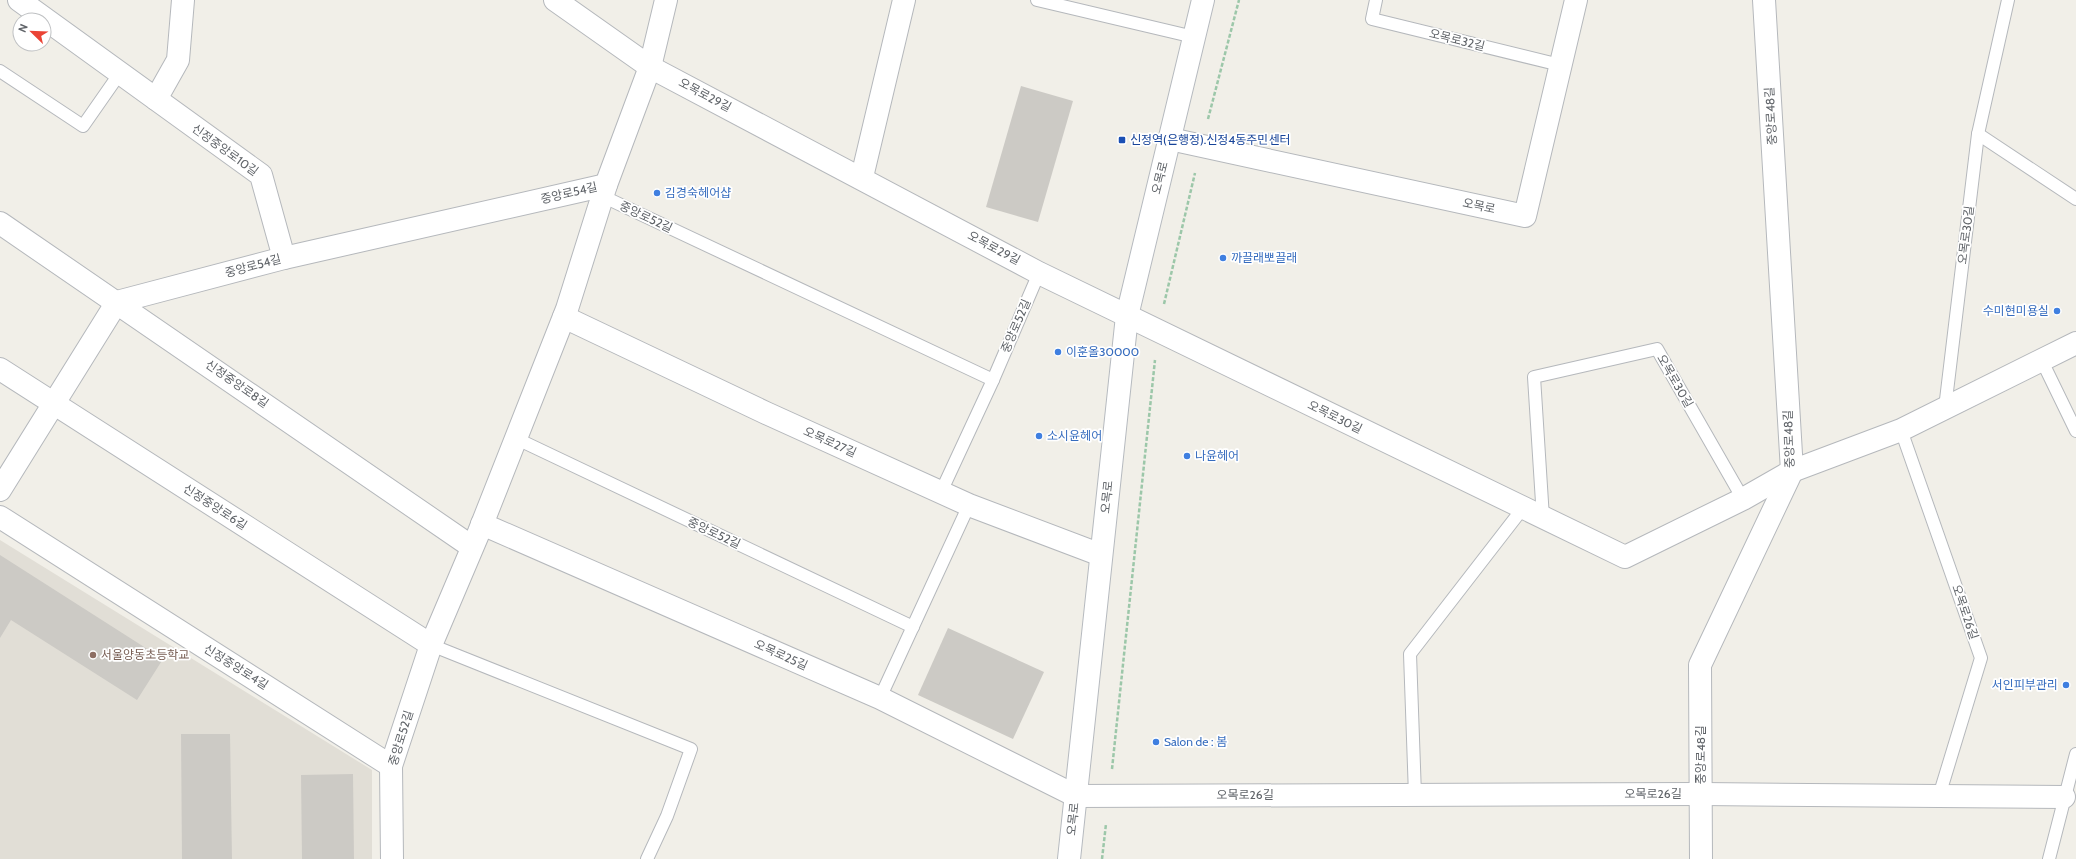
<svg xmlns="http://www.w3.org/2000/svg" width="2076" height="859" font-family="Cabin,'Noto Sans KR',sans-serif">
	<style>
		.education { fill: #e1ded6 }
		.building { fill: #cccac5 }
		.lines { fill: none; stroke-linecap: round; stroke-linejoin: round }
		.service-casing { stroke: #b5b8bc; stroke-width: 14 }
		.minor-casing { stroke: #b5b8bc; stroke-width: 24 }
		.secondary-casing { stroke: #b6babf; stroke-width: 24 }
		.path { stroke: #9cc7a9; stroke-width: 2.5; stroke-dasharray: 4 2; stroke-linecap: butt }
		.service { stroke: #fff; stroke-width: 12 }
		.minor { stroke: #fff; stroke-width: 22 }
		.secondary { stroke: #fff; stroke-width: 22 }
		.transit-dot { fill: #1a4fb4; stroke: #fff; stroke-width: 1.5 }
		.shop-dot { fill: #3f7fe0; stroke: #fff; stroke-width: 1.5 }
		.education-dot { fill: #8d6e63; stroke: #fff; stroke-width: 1.5 }
		.labels { text-anchor: middle; stroke-width: 3.5; stroke-linejoin: round; paint-order: stroke }
		.street-label { font-size: 12px; fill: #5f6368; stroke: #fff }
		.transit-label { font-size: 12px; fill: #164399; stroke: #fff; text-anchor: start }
		.shop-label { font-size: 12px; fill: #366cbe; stroke: #fff; text-anchor: start }
		.education-label { font-size: 12px; fill: #785e54; stroke: #fff; text-anchor: start }
	</style>
	<rect width="100%" height="100%" fill="#f1efe8"/>
	<polygon class="education" points="0,540 372,770 372,859 0,859"/>
	<g class="building">
		<polygon points="1021,86 1073,101 1038,222 986,207"/>
		<polygon points="0,555 163,659 137,700 11,620 0,638"/>
		<polygon points="948,628 1044,672 1013,739 918,695"/>
		<polygon points="181,734 230,734 232,859 182,859"/>
		<polygon points="353,774 354,859 302,859 301,775"/>
	</g>
	<g class="lines">
		<defs>
			<g id="service">
				<polyline points="1037,0 1194,37"/>
				<polyline points="1376,0 1372,19 1560,65"/>
				<polyline points="0,71 83,126 120,73"/>
				<polyline points="1978,134 2076,199"/>
				<polyline points="602,196 993,380"/>
				<polyline points="2042,361 2076,431"/>
				<polyline points="1945,408 1978,134 2008,0"/>
				<polyline points="1901,430 1981,658 1939,796"/>
				<polyline points="515,438 913,627"/>
				<polyline points="941,492 993,380 1039,273"/>
				<polyline points="1543,518 1534,377 1657,349 1743,499"/>
				<polyline points="431,645 691,749 667,816 647,859"/>
				<polyline points="880,698 969,505"/>
				<polyline points="1415,795 1410,654 1523,508"/>
				<polyline points="2049,859 2076,754"/>
			</g>
			<g id="minor">
				<polyline points="19,0 261,175 284,258"/>
				<polyline points="555,0 650,67 1039,273 1625,557 1743,499 1792,471 1901,430 2076,343"/>
				<polyline points="156,99 178,60 183,0"/>
				<polyline points="1170,139 1525,216 1576,0"/>
				<polyline points="862,177 904,0"/>
				<polyline points="0,223 472,547"/>
				<polyline points="564,317 766,413 969,505 1101,555"/>
				<polyline points="0,369 431,645"/>
				<polyline points="0,490 117,302 284,258 606,185"/>
				<polyline points="0,517 391,766"/>
				<polyline points="482,524 880,698 1076,796 1701,794 2064,797"/>
				<polyline points="392,859 391,766 431,645 479,532 567,309 606,185 650,67 666,0"/>
				<polyline points="1701,859 1700,665 1792,471 1764,0"/>
			</g>
			<polyline id="secondary" points="1069,859 1127,316 1203,0"/>
		</defs>
		<use href="#service" class="service-casing"/>
		<use href="#minor" class="minor-casing"/>
		<use href="#secondary" class="secondary-casing"/>
		<g class="path">
			<polyline points="1208,119 1239,0"/>
			<polyline points="1164,304 1195,173"/>
			<polyline points="1112,769 1155,360"/>
			<polyline points="1102,859 1106,824"/>
		</g>
		<use href="#service" class="service"/>
		<use href="#minor" class="minor"/>
		<use href="#secondary" class="secondary"/>
	</g>
	<rect class="transit-dot" x="1118" y="136" width="8" height="8" rx="2"/>
	<g class="shop-dot">
		<circle cx="657" cy="193" r="4"/>
		<circle cx="1223" cy="258" r="4"/>
		<circle cx="2057" cy="311" r="4"/>
		<circle cx="1058" cy="352" r="4"/>
		<circle cx="1039" cy="436" r="4"/>
		<circle cx="1187" cy="456" r="4"/>
		<circle cx="2066" cy="685" r="4"/>
		<circle cx="1156" cy="742" r="4"/>
	</g>
	<circle class="education-dot" cx="93" cy="655" r="4"/>
	<g class="labels">
		<g class="street-label">
			<text transform="translate(1457 40) rotate(14)" y="4">오목로32길</text>
			<text transform="translate(705 95) rotate(28)" y="4">오목로29길</text>
			<text transform="translate(1771 116) rotate(-93)" y="4">중앙로48길</text>
			<text transform="translate(225 150) rotate(36)" y="4">신정중앙로10길</text>
			<text transform="translate(1160 178) rotate(-76)" y="4">오목로</text>
			<text transform="translate(569 193) rotate(-13)" y="4">중앙로54길</text>
			<text transform="translate(1479 206) rotate(12)" y="4">오목로</text>
			<text transform="translate(646 217) rotate(25)" y="4">중앙로52길</text>
			<text transform="translate(1966 235) rotate(-83)" y="4">오목로30길</text>
			<text transform="translate(994 248) rotate(28)" y="4">오목로29길</text>
			<text transform="translate(253 266) rotate(-15)" y="4">중앙로54길</text>
			<text transform="translate(1016 326) rotate(-67)" y="4">중앙로52길</text>
			<text transform="translate(1675 381) rotate(60)" y="4">오목로30길</text>
			<text transform="translate(237 384) rotate(35)" y="4">신정중앙로8길</text>
			<text transform="translate(1335 417) rotate(26)" y="4">오목로30길</text>
			<text transform="translate(1789 439) rotate(-92)" y="4">중앙로48길</text>
			<text transform="translate(830 442) rotate(24)" y="4">오목로27길</text>
			<text transform="translate(1107 497) rotate(-84)" y="4">오목로</text>
			<text transform="translate(215 507) rotate(33)" y="4">신정중앙로6길</text>
			<text transform="translate(714 533) rotate(25)" y="4">중앙로52길</text>
			<text transform="translate(1965 612) rotate(71)" y="4">오목로26길</text>
			<text transform="translate(781 655) rotate(24)" y="4">오목로25길</text>
			<text transform="translate(236 667) rotate(32)" y="4">신정중앙로4길</text>
			<text transform="translate(401 738) rotate(-73)" y="4">중앙로52길</text>
			<text transform="translate(1701 755) rotate(-90)" y="4">중앙로48길</text>
			<text x="1653" y="798">오목로26길</text>
			<text x="1245" y="799">오목로26길</text>
			<text transform="translate(1073 819) rotate(-84)" y="4">오목로</text>
		</g>
		<g class="transit-label">
			<text x="1130" y="144">신정역(은행정).신정4동주민센터</text>
		</g>
		<g class="shop-label">
			<text x="665" y="197">김경숙헤어샵</text>
			<text x="1231" y="262">까끌래뽀끌래</text>
			<text x="2049" y="315" text-anchor="end">수미현미용실</text>
			<text x="1066" y="356">이훈올30000</text>
			<text x="1047" y="440">소시윤헤어</text>
			<text x="1195" y="460">나윤헤어</text>
			<text x="2058" y="689" text-anchor="end">서인피부관리</text>
			<text x="1164" y="746">Salon de : 봄</text>
		</g>
		<g class="education-label">
			<text x="101" y="659">서울양동초등학교</text>
		</g>
	</g>
	<g transform="translate(32 32) rotate(293)"><circle r="19" fill="#ffffff" stroke="#bfc1c3"/>
	<path d="M0-3L7 15L0 10L-7 15Z" fill="#ea4335"/>
	<text y="-6" font-size="11" font-weight="bold" text-anchor="middle" fill="#5f6368">N</text>
	</g>
</svg>
